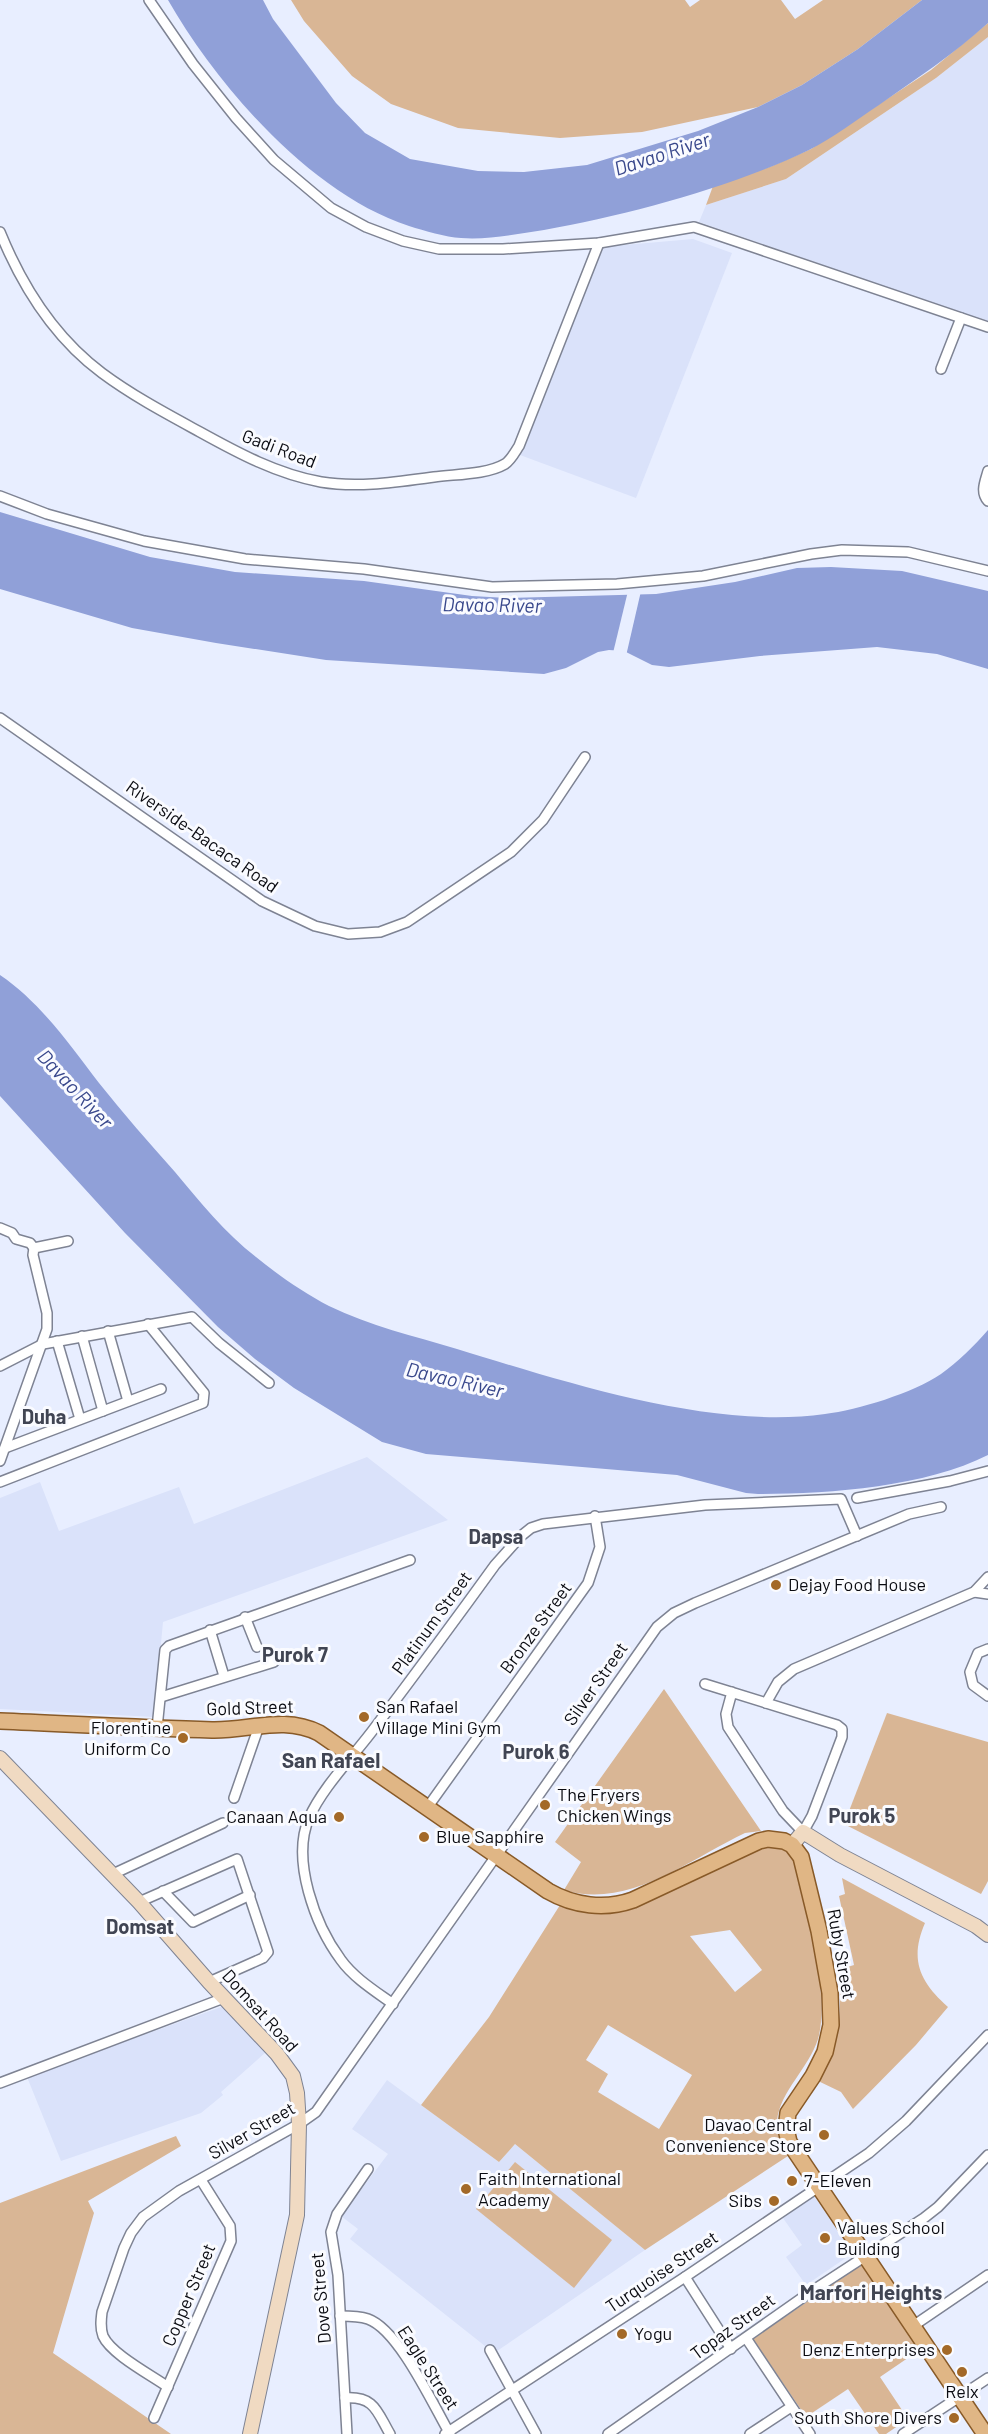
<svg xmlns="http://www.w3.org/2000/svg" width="988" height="2434" font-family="Barlow,sans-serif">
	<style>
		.built { fill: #dae2fa }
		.green { fill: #d9b695; fill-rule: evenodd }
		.water { fill: #90a0d8 }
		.pier { fill: #e8eeff }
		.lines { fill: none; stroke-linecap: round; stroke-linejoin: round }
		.street-casing { stroke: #7e8393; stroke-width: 12 }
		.secondary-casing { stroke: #7e8393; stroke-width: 16 }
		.primary-casing { stroke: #885a28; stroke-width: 18 }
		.street { stroke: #fff; stroke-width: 9 }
		.secondary { stroke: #f0dac2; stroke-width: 14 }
		.primary { stroke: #e0b685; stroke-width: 15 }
		.poi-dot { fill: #a36928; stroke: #fafbff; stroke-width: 2 }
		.labels { text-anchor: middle; stroke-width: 6; stroke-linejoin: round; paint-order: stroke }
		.street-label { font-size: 18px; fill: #0a0b11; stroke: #fafbff }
		.poi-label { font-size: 18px; fill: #0a0b11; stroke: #fafbff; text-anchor: start }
		.water-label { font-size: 20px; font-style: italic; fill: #39488c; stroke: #fafbff }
		.neighbourhood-label { font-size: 20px; font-weight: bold; fill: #414553; stroke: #fafbff }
		.quarter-label { font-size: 21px; font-weight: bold; fill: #414553; stroke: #fafbff }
	</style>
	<rect width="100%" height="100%" fill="#e8eeff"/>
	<g class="built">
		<polygon points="988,37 988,322 699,222 706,205 786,179 936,78"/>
		<polygon points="693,239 732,253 636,498 520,455 601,247"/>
		<polygon points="367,1457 448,1520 163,1622 154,1717 0,1709 0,1498 40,1482 59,1531 179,1487 194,1524"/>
		<polygon points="224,2006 266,2052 221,2092 223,2095 201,2113 61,2161 27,2077"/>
		<polygon points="387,2080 499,2162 515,2144 645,2250 497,2351 485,2346 350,2239 358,2229 341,2216 388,2154 352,2129"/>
		<polygon points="814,2196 853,2253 806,2285 786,2257 802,2245 783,2218"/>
	</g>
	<g class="green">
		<polygon points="291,0 685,0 690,7 700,0 781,0 795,19 823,0 922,0 858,49 802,85 758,107 642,132 560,138 458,128 391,104 352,76 304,21"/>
		<polygon points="988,23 988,37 936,78 786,179 706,205 713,186 772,166 811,149 931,70"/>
		<path d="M 664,1689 L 761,1831 L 745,1833 C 690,1859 628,1910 564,1890 L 581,1862 L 555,1842 Z"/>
		<polygon points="887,1713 988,1742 988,1881 981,1894 844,1824"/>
		<path d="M 766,1846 C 775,1847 784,1848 790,1855 C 805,1872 820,1969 821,1994 C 822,2009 822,2025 818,2039 C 809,2068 780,2091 777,2121 C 775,2134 784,2143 791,2154 L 645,2250 L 515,2144 L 499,2162 L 421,2105 L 489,2017 L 560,1905 L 580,1911 L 737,1858 ZM 730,1930 L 762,1970 L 735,1992 L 690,1936 ZM 608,2025 L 692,2075 L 659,2129 L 598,2092 L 608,2074 L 586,2060 Z"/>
		<path d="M 842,1878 L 925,1923 C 909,1960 920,1982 948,2007 L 916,2045 L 853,2109 L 841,2092 L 816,2080 C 840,2040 843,2016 838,1970 L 854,1965 L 839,1896 L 845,1894 Z"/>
		<polygon points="176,2136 181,2146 88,2201 94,2213 53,2353 171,2434 0,2434 0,2203"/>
		<polygon points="515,2162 612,2240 574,2288 476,2209"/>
		<polygon points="865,2262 921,2349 880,2377 908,2419 886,2434 879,2434 848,2389 806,2417 753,2339"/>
	</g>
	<g class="water">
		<path d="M 168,0 L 263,0 L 273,19 L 336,103 L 365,133 L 410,159 L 478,171 L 524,172 L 587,165 L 698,131 L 758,107 L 802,85 L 858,49 L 922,0 L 988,0 L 988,23 C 954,54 916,79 879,105 C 856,120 833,138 809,150 C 732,187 628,215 544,230 C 517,234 488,240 461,238 C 445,237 425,231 409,226 C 311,194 218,87 168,0 Z"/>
		<polygon points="0,512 150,557 235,572 364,581 472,596 507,598 656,594 735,582 797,568 831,567 902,571 988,591 988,669 937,654 877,647 760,656 669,667 652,665 624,651 609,650 598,652 566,668 544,674 326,660 216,643 132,628 0,589"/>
		<path d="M 0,975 C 40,1002 70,1045 99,1083 C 123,1113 149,1143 175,1172 C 200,1202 225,1233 256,1257 C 278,1275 304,1293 329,1306 C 370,1326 414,1336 457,1349 C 566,1382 710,1430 825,1414 C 858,1410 913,1393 941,1374 C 958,1362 974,1346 988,1330 L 988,1455 C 925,1487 828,1494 758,1494 L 746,1493 L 677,1475 L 426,1454 L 382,1442 L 294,1388 L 255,1359 L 218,1327 L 125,1233 L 0,1096 Z"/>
	</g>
	<polygon class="pier" points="628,591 641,591 626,656 613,653"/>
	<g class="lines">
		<defs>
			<g id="street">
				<polyline points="149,0 193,64 236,118 274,160 331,208 366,227 403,241 439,249 503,249 599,243 694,227 988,327"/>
				<path d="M 0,232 C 22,286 55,338 102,373 C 133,396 167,414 200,432 C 238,453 277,474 321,482 C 358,488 396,482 434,477 C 455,474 486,475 505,464 C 511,460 515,452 519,446 L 599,243"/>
				<polyline points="941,369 961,318"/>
				<path d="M 988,471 C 985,482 980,492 988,501"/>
				<polyline points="0,496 47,514 144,541 245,559 364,569 492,587 617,584 703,576 811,554 842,550 908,552 988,571"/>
				<polyline points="0,718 262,901 315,926 348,934 380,932 407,922 511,852 543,820 585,757"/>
				<polyline points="0,1228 12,1233 16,1239 30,1243 34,1248"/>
				<polyline points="108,1331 128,1401"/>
				<polyline points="82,1336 103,1411"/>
				<polyline points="57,1341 80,1419"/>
				<polyline points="0,1366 43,1344 192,1317 219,1343 269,1383"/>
				<polyline points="5,1448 161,1389"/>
				<polyline points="0,1461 47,1329 47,1313 33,1255 34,1248 68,1241"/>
				<polyline points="0,1482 203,1403 204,1393 148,1324"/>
				<polyline points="857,1498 950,1481 988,1471"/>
				<polyline points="974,1592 988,1594"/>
				<polyline points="245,1617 257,1647"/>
				<polyline points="210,1630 224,1676"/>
				<polyline points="988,1649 978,1653 970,1672 973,1685 988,1696"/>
				<polyline points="705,1684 837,1725 842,1729 842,1737 812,1816 803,1832 783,1811 728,1727 726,1714 732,1692"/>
				<polyline points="161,1697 274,1662"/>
				<polyline points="766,1703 778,1682 794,1669 974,1592 988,1577"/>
				<polyline points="157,1728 165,1650 169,1646 410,1560"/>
				<polyline points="234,1798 259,1726"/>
				<polyline points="427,1808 588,1583 600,1547 595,1516"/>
				<polyline points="113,1874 223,1823"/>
				<polyline points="163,1891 193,1922 250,1895"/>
				<polyline points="139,1902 237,1859 268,1952 263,1958 209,1982"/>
				<path d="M 393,2004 C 375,1991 354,1978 341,1960 C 315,1925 291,1860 309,1818 C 323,1786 355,1755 376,1726 C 416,1673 456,1619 495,1565 L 521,1536 L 531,1528 L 543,1524 L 705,1505 L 841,1499 L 857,1536"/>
				<polyline points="0,2083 224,1998"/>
				<polyline points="685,2277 731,2349"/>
				<path d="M 340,2316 C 349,2316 359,2316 368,2319 C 399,2330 433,2405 450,2434"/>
				<polyline points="913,2326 988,2275"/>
				<polyline points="746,2338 810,2434"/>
				<polyline points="490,2350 536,2434"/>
				<path d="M 168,2387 C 151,2375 111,2354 103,2336 C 100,2328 101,2320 102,2312 L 124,2248 L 131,2233 L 143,2217 L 179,2191 L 299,2124 L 316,2112 L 657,1627 L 674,1613 L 695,1603 L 909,1514 L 941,1507"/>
				<path d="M 345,2398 C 375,2396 377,2412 390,2434"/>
				<polyline points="154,2418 231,2241 230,2226 201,2180"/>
				<polyline points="347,2434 338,2275 331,2232 337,2214 368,2169"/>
				<polyline points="445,2434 685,2277 869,2153 906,2121 988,2035"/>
				<polyline points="608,2434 812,2291 924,2218 938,2207 988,2155"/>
				<polyline points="750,2434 791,2407"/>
				<polyline points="903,2434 988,2378"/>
			</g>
			<g id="secondary">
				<polyline points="0,1758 139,1902 209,1982 277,2054 293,2076 297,2093 299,2124 297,2215 250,2434"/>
				<polyline points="792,1845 803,1832 840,1855 976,1926 988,1935"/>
			</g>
			<path id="primary" d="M 0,1721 C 71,1724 141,1728 212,1730 C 249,1731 284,1715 319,1733 L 548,1891 C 574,1906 605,1910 633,1900 L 759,1841 L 768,1839 L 784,1841 L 792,1845 L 801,1857 L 819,1931 L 830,1993 L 831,2025 L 825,2052 L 813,2076 L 788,2113 L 786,2129 L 789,2142 L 985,2434"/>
		</defs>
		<use href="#street" class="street-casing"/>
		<use href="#secondary" class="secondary-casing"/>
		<use href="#primary" class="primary-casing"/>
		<use href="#street" class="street"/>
		<use href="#secondary" class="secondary"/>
		<use href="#primary" class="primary"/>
	</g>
	<g class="poi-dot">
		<circle cx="776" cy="1585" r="6"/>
		<circle cx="364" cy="1717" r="6"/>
		<circle cx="183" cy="1738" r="6"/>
		<circle cx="545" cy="1805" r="6"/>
		<circle cx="339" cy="1817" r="6"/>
		<circle cx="424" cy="1837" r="6"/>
		<circle cx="824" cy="2135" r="6"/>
		<circle cx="792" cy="2181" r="6"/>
		<circle cx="466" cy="2189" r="6"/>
		<circle cx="774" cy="2201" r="6"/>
		<circle cx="825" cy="2238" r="6"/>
		<circle cx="622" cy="2334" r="6"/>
		<circle cx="947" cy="2350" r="6"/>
		<circle cx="962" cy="2372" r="6"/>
		<circle cx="954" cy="2418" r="6"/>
	</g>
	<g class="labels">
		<g class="street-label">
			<text transform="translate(279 449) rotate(21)" y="6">Gadi Road</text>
			<text transform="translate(202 837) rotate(35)" y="6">Riverside-Bacaca Road</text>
			<text transform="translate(432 1623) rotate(-54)" y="6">Platinum Street</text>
			<text transform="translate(536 1628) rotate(-54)" y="6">Bronze Street</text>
			<text transform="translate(596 1684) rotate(-55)" y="6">Silver Street</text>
			<text transform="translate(250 1708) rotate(-2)" y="6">Gold Street</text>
			<text transform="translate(841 1954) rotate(80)" y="6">Ruby Street</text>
			<text transform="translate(260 2011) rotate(48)" y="6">Domsat Road</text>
			<text transform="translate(252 2131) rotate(-30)" y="6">Silver Street</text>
			<text transform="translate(662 2272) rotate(-34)" y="6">Turquoise Street</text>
			<text transform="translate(189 2295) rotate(-67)" y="6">Copper Street</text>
			<text transform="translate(321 2298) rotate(-95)" y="6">Dove Street</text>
			<text transform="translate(733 2327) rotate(-36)" y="6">Topaz Street</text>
			<text transform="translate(428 2368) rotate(57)" y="6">Eagle Street</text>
		</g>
		<g class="poi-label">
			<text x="788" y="1591">Dejay Food House</text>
			<text x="376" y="1713">San Rafael<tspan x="376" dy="21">Village Mini Gym</tspan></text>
			<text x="171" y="1734" text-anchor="end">Florentine<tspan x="171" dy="21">Uniform Co</tspan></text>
			<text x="557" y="1801">The Fryers<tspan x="557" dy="21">Chicken Wings</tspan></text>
			<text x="327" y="1823" text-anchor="end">Canaan Aqua</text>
			<text x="436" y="1843">Blue Sapphire</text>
			<text x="812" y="2131" text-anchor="end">Davao Central<tspan x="812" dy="21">Convenience Store</tspan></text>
			<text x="478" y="2185">Faith International<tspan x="478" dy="21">Academy</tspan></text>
			<text x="804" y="2187">7-Eleven</text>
			<text x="762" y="2207" text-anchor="end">Sibs</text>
			<text x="837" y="2234">Values School<tspan x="837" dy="21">Building</tspan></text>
			<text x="634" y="2340">Yogu</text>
			<text x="935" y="2356" text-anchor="end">Denz Enterprises</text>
			<text x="962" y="2398" text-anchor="middle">Relx</text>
			<text x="942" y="2424" text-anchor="end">South Shore Divers</text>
		</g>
		<g class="water-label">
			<text transform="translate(662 154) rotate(-18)" y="7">Davao River</text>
			<text transform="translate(492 605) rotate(1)" y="7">Davao River</text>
			<text transform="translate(75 1089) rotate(47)" y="7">Davao River</text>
			<text transform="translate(455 1380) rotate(13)" y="7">Davao River</text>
		</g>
		<g class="neighbourhood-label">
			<text x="44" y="1424">Duha</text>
			<text x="496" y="1544">Dapsa</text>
			<text x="295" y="1662">Purok 7</text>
			<text x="536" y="1759">Purok 6</text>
			<text x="862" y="1823">Purok 5</text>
			<text x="140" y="1934">Domsat</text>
		</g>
		<g class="quarter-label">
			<text x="331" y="1768">San Rafael</text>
			<text x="871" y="2300">Marfori Heights</text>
		</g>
	</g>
</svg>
